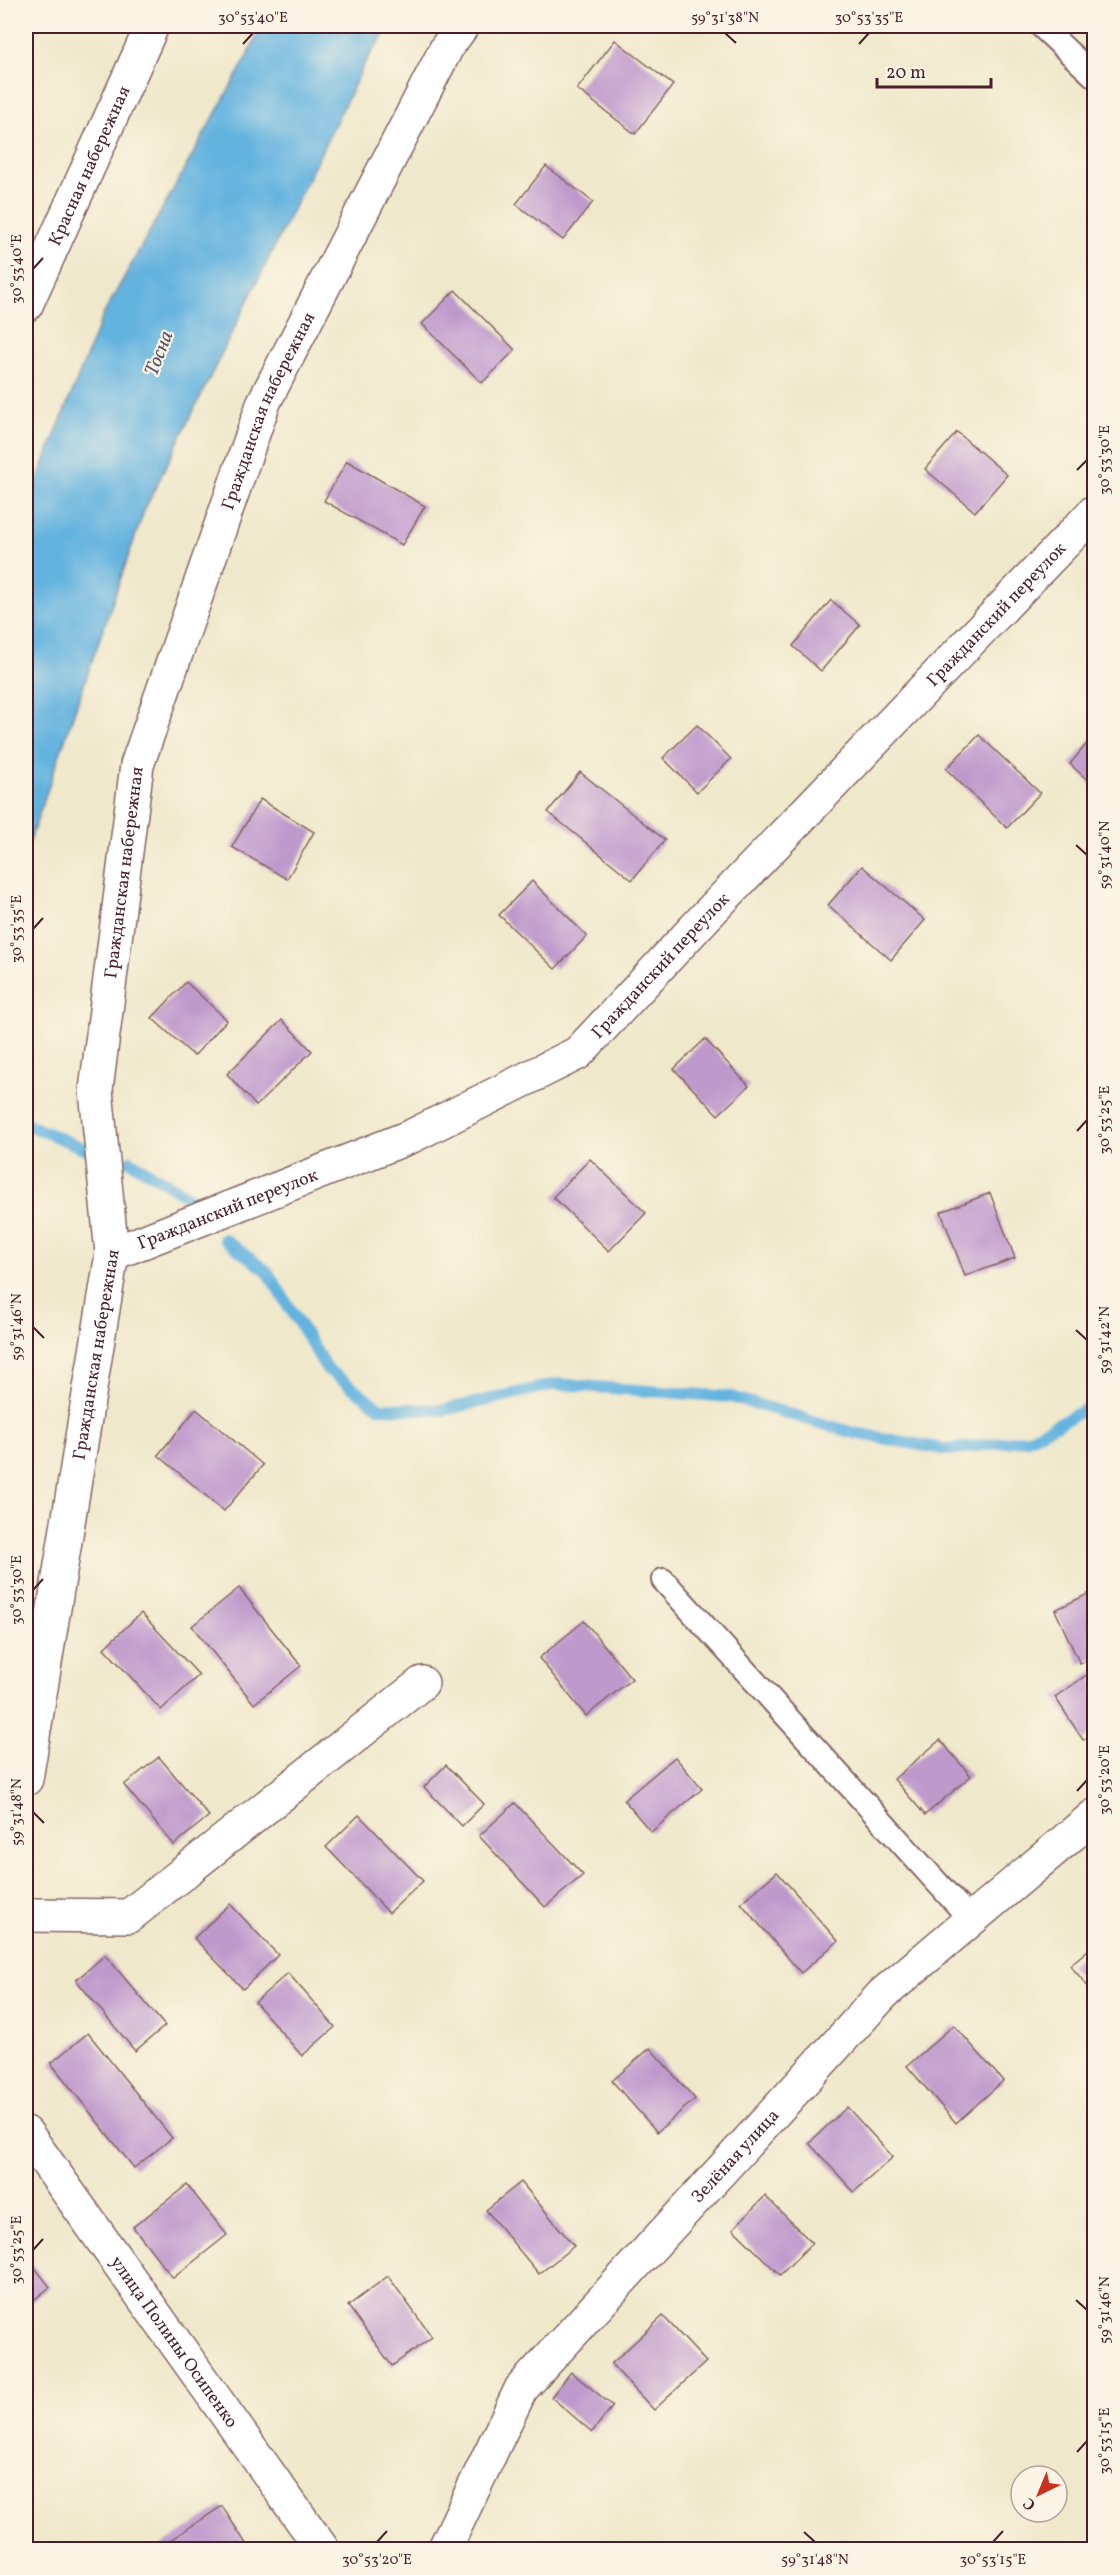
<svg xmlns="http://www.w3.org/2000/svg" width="1120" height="2575" font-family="Vollkorn,serif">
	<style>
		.water { fill: #64b3df; stroke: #576985; stroke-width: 1.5 }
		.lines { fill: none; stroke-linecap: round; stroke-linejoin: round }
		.stream { stroke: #64b3df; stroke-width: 12 }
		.building { fill: #bd99cc }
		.service-casing { stroke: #846563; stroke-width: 26 }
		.minor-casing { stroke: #846563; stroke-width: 36 }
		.service { stroke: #fff; stroke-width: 22 }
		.minor { stroke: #fff; stroke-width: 33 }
		.ticks { fill: none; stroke: #4a1f2b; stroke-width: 2 }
		.labels { text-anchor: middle; stroke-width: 4.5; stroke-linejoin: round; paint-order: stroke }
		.street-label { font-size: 18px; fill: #4a1f2b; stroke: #fcf5e5 }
		.water-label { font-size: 20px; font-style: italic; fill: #53536a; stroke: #fcf5e5 }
		.neatline { fill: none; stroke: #4a1f2b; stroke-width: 2 }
		.ticks-label { font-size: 15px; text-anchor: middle; fill: #4a1f2b }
	</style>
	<rect width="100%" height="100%" fill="#fcf5e5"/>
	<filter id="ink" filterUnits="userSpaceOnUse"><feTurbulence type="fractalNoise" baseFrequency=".0167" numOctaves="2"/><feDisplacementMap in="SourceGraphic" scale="12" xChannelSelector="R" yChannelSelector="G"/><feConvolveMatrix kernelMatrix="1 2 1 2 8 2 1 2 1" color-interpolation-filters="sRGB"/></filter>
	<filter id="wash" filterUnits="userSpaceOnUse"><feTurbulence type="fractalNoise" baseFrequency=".008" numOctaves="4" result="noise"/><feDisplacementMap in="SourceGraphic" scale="24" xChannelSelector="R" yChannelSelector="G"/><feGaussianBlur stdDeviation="1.35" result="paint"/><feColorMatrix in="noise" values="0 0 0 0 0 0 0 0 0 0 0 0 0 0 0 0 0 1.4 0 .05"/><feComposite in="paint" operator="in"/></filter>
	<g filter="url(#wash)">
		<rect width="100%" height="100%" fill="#f0e8cb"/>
		<polygon class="water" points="261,26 389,26 365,63 144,511 26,852 26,508 102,317 247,57"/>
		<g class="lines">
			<g class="stream">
				<polyline points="26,1124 88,1150"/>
				<polyline points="130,1161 197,1202"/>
				<polyline points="224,1239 267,1271 327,1369 380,1408 444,1410 556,1384 731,1397 854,1433 948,1450 1028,1439 1094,1405"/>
			</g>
		</g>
		<g id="blocks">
			<g class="building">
				<polygon points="615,40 673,85 635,134 577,89"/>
				<polygon points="546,166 593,202 563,240 516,204"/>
				<polygon points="455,290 515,350 482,383 422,324"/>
				<polygon points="957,432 1007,475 975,512 925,469"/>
				<polygon points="347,461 425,506 402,545 324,501"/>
				<polygon points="831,600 860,625 821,671 793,646"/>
				<polygon points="697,725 731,759 697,792 663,758"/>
				<polygon points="979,735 1040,793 1007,828 946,769"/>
				<polygon points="1094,735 1094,786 1070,764"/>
				<polygon points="580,772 665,840 632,880 548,812"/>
				<polygon points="260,799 314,832 287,879 232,847"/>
				<polygon points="862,866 925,920 891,960 828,905"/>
				<polygon points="532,881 587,936 555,969 499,915"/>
				<polygon points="186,982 227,1020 194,1056 152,1018"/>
				<polygon points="282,1020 312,1051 256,1106 227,1074"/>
				<polygon points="705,1039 749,1086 718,1115 674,1069"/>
				<polygon points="590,1159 646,1213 609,1251 553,1197"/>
				<polygon points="990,1193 1015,1258 965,1276 941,1212"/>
				<polygon points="196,1409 263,1465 224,1511 158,1455"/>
				<polygon points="239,1588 301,1666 254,1704 192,1626"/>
				<polygon points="1094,1591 1094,1657 1080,1664 1055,1610"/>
				<polygon points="141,1613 199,1675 161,1710 104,1648"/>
				<polygon points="584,1621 632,1679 586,1716 539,1658"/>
				<polygon points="1094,1670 1094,1733 1083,1740 1055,1697"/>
				<polygon points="940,1740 971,1776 925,1815 894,1779"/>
				<polygon points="159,1757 209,1816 174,1845 124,1785"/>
				<polygon points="675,1757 702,1789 651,1832 624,1800"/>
				<polygon points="446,1765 484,1804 462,1826 424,1787"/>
				<polygon points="515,1803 583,1875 545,1907 479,1836"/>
				<polygon points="359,1815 423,1881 389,1913 326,1847"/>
				<polygon points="777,1872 838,1941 801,1973 741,1903"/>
				<polygon points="230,1904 278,1955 243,1989 194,1938"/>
				<polygon points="1094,1945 1094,1994 1070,1965"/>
				<polygon points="105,1955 165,2026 135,2051 76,1980"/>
				<polygon points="288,1973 335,2027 302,2056 255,2002"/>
				<polygon points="954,2025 1003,2081 956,2123 907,2066"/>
				<polygon points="88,2033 172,2138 134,2168 51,2063"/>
				<polygon points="650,2048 695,2099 657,2132 612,2081"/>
				<polygon points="847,2107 893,2157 854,2192 809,2143"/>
				<polygon points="521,2182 574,2246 539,2274 486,2210"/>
				<polygon points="187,2185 227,2235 173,2278 133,2227"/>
				<polygon points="765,2196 812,2243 780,2275 733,2229"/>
				<polygon points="26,2256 50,2287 26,2306"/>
				<polygon points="388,2276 432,2337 392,2366 348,2306"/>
				<polygon points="663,2316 706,2362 654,2410 611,2364"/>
				<polygon points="571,2372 613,2406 592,2432 551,2397"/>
				<polygon points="222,2506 250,2550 155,2550"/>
			</g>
		</g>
	</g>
	<g filter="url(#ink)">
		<use href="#blocks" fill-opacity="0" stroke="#846563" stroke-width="1.5"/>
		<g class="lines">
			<defs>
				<g id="service">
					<polyline points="1041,26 1094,76"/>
					<polyline points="663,1580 971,1920"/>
				</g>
				<g id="minor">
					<path id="s1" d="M 26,305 L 152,26"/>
					<path id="s2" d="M 112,1254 L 412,1136 L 578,1053 L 708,914 L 1094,512"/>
					<path id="s3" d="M 26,1779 L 112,1254 L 96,1090 L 137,765 L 264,402 L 447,47 L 462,26"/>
					<polyline points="26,1915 129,1916 422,1683"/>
					<path id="s4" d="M 26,2133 L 323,2550"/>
					<path id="s5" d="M 444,2550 L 521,2389 L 883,1994 L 1094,1816"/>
				</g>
			</defs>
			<use href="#service" class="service-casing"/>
			<use href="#minor" class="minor-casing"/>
			<use href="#service" class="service"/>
			<use href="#minor" class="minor"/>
		</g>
	</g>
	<path class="ticks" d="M 725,33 L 736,43M 243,44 L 253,33M 859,44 L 869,33M 33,269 L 43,258M 1077,470 L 1087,460M 1076,845 L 1087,855M 33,929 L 43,918M 1077,1131 L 1087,1120M 33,1327 L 44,1338M 1076,1330 L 1087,1340M 33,1590 L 43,1579M 1077,1791 L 1087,1780M 33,1812 L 44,1823M 33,2250 L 43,2239M 1076,2300 L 1087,2310M 1077,2452 L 1087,2441M 804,2532 L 815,2542M 377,2542 L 387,2531M 993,2542 L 1003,2531"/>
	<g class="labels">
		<g class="street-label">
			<text dy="6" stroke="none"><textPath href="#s1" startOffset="153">Красная набережная</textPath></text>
			<text dy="6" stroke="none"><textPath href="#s3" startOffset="1402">Гражданская набережная</textPath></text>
			<text dy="6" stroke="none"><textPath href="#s2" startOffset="1114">Гражданский переулок</textPath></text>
			<text dy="6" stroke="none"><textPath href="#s3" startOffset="916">Гражданская набережная</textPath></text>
			<text dy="6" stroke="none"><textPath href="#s2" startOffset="628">Гражданский переулок</textPath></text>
			<text dy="6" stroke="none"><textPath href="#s2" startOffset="124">Гражданский переулок</textPath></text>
			<text dy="6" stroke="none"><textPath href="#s3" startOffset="430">Гражданская набережная</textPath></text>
			<text dy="6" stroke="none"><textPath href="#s5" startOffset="495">Зелёная улица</textPath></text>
			<text dy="6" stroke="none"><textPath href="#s4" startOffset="256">улица Полины Осипенко</textPath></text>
		</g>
		<g class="water-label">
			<text transform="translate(158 353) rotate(-69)" y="7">Тосна</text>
		</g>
	</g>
	<rect width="1120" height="2575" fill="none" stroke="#fcf5e5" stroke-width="66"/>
	<g transform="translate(1039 2494) rotate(223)"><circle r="28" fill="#fcf5e5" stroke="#b59f9b" stroke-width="1.5"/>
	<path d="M0-4.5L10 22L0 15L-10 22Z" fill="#c8321e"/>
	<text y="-9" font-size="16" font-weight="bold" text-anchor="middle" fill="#4a1f2b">С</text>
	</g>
	<path d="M877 78v9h114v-9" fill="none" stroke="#4a1f2b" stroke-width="3"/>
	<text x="886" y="78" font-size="18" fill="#4a1f2b" stroke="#fcf5e5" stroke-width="4.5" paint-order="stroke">20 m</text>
	<rect x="33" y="33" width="1054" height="2509" class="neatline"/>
	<g class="ticks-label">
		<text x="253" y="22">30°53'40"E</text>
		<text x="725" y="22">59°31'38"N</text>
		<text x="869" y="22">30°53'35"E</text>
		<text transform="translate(16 269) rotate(-90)" y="5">30°53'40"E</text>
		<text transform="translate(1104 460) rotate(-90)" y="5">30°53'30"E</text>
		<text transform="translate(1104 855) rotate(-90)" y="5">59°31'40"N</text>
		<text transform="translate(16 929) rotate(-90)" y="5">30°53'35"E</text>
		<text transform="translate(1104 1120) rotate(-90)" y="5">30°53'25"E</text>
		<text transform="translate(16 1327) rotate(-90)" y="5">59°31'46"N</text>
		<text transform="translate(1104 1340) rotate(-90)" y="5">59°31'42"N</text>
		<text transform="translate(16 1590) rotate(-90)" y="5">30°53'30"E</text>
		<text transform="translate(1104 1780) rotate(-90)" y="5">30°53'20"E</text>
		<text transform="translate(16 1812) rotate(-90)" y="5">59°31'48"N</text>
		<text transform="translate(16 2250) rotate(-90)" y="5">30°53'25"E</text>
		<text transform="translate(1104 2310) rotate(-90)" y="5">59°31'46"N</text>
		<text transform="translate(1104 2441) rotate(-90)" y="5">30°53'15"E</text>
		<text x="377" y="2564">30°53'20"E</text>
		<text x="815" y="2564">59°31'48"N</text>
		<text x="993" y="2564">30°53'15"E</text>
	</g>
</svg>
